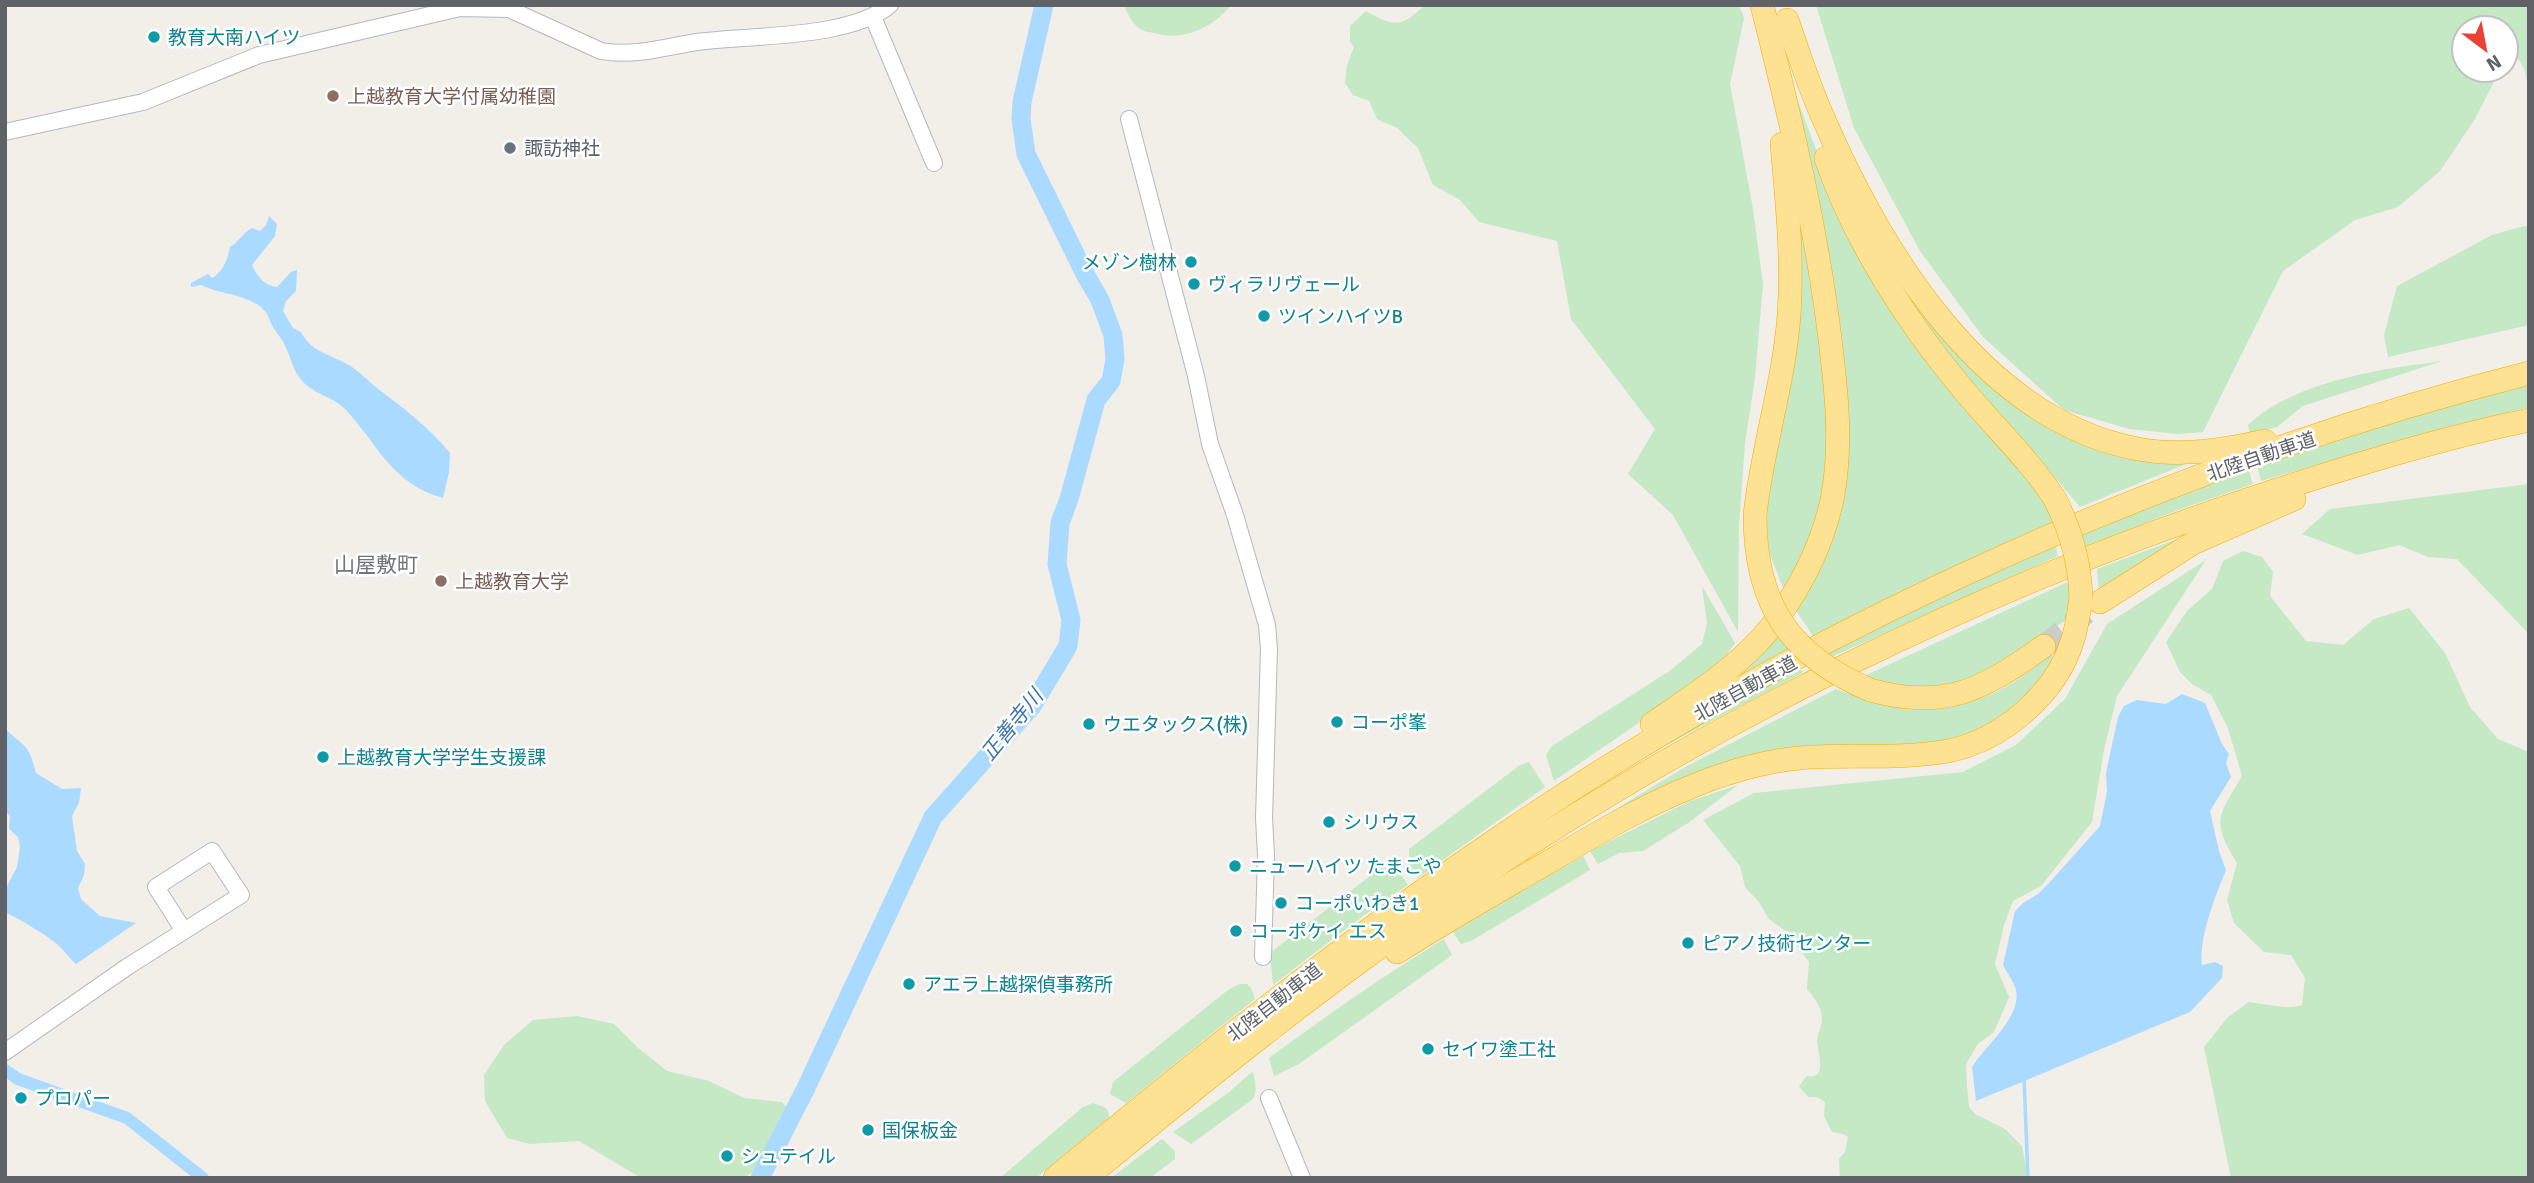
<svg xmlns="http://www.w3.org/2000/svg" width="2534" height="1183" font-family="Signika,'Noto Sans JP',sans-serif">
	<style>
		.green { fill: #c5e8c5 }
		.water { fill: #aadaff }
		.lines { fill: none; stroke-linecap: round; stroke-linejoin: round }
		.stream { stroke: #aadaff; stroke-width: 3.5 }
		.canal { stroke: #aadaff; stroke-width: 12 }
		.river { stroke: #aadaff; stroke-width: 19 }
		.motorway-tunnel { stroke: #ccccc8; stroke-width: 23; stroke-dasharray: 23 11; stroke-linecap: butt }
		.tertiary-casing { stroke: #b5b8bc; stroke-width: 18 }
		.motorway-casing { stroke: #f9ab00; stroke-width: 24 }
		.tertiary { stroke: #fff; stroke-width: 16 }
		.motorway { stroke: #fde293; stroke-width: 23 }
		.motorway-bridge-casing { stroke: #f9ab00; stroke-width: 24; stroke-linecap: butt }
		.motorway-bridge { stroke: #fde293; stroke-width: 23 }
		.culture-dot { fill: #0f9aa8; stroke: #fff; stroke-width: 2.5 }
		.education-dot { fill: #8d6e63; stroke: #fff; stroke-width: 2.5 }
		.worship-dot { fill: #6b7280; stroke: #fff; stroke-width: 2.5 }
		.labels { text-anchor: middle; stroke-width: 5; stroke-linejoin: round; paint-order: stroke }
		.culture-label { font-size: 19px; fill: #0d838f; stroke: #fff; text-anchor: start }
		.education-label { font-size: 19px; fill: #785e54; stroke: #fff; text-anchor: start }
		.worship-label { font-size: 19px; fill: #5b616d; stroke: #fff; text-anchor: start }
		.street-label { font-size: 19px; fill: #5f6368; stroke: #fff }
		.neighbourhood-label { font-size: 21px; fill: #70757a; stroke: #fff }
		.water-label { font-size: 21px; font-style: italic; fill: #4174aa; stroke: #fff }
	</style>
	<rect width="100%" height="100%" fill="#f1efe8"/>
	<g class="green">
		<path d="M 1124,5 L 1231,5 C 1213,28 1182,42 1154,33 C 1149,32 1142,31 1139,28 C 1132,23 1127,13 1124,5 Z"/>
		<path d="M 1425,5 L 1739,5 L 1744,18 L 1730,84 L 1753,209 L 1763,284 L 1755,378 L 1745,443 L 1739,526 L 1738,632 L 1673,515 L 1628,474 L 1655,429 L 1571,319 L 1557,241 L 1479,222 L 1460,200 L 1433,185 L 1418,148 L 1397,128 L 1377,119 L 1369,101 L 1353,95 L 1345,83 L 1347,65 L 1354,47 L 1350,42 L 1350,26 L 1366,11 C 1394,27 1401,28 1425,5 Z"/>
		<polygon points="1816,5 2529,5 2529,87 2524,69 2513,49 2506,60 2506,28 2464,28 2464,70 2500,70 2475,119 2440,171 2398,207 2355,220 2283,271 2203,432 2178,434 2129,429 2064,410 1983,337 1920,251 1854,128"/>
		<polygon points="1794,91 1832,192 2041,489 2056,524 1934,577 1813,636 1795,609 1842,492"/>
		<polygon points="1799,196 1821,327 1830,448 1823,502 1786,595 1769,552 1766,516 1776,453"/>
		<polygon points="2524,226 2529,226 2529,325 2388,357 2384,335 2397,286 2492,235"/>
		<polygon points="1889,269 1997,389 2191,462 2080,507 2030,448 1967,380 1925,324"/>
		<path d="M 2442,361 L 2303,406 L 2277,427 L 2250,434 L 2248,425 C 2295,381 2381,369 2442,361 Z"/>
		<polygon points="2529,381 2529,407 2460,424 2261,481 2257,465 2319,444"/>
		<polygon points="2248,468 2253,484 2178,510 2080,549 2075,533"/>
		<polygon points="2529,484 2529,634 2457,559 2428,557 2399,545 2358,555 2302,534 2330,509"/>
		<polygon points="2199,533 2099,595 2097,569 2180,538"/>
		<polygon points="2055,543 2058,556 1829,658 1823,654"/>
		<path d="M 2243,551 L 2262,557 L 2273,572 L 2270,596 L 2306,641 L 2343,645 L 2374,619 L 2409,608 L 2445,653 L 2470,707 L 2498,739 L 2529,752 L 2529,1178 L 2231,1178 L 2204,1047 L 2228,1017 L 2249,1002 C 2268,1004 2285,1010 2302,1005 L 2305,978 L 2291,955 L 2264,952 L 2234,923 L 2227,900 L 2237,863 C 2210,820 2219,816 2242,776 L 2228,728 L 2211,695 L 2192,684 L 2180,672 L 2166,642 L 2187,611 L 2212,589 L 2223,561 Z"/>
		<path d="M 2206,560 L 2117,696 L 2104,750 L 2092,822 L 2041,886 L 2013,901 L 2004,925 L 1995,964 L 2009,997 L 1994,1032 L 1978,1044 L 1966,1064 L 1967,1086 L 1969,1107 L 1975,1114 L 2005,1129 L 2022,1146 L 2028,1178 L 1939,1178 L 1930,1176 L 1922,1178 L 1840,1178 L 1839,1159 L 1845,1152 L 1848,1137 L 1843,1134 L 1832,1132 L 1824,1116 L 1825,1102 L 1817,1097 L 1808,1097 L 1799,1086 L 1807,1076 C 1828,1080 1818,1053 1817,1041 C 1817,1034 1822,1027 1822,1019 C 1822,1007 1814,998 1807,989 L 1809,962 L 1787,932 L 1769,919 L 1759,902 L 1745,887 L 1740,866 L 1703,820 L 1754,793 L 1963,772 L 2016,745 L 2065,699 L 2107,624 Z"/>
		<path d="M 2070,581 L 2069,618 C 1994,672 1959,702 1862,677 Z"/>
		<polygon points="1702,586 1735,643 1726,656 1701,680 1554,781 1546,755 1552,746 1671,670 1702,644 1707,623"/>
		<polygon points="1778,629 1796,653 1764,664 1720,685"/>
		<path d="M 2050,653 L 2053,658 L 2030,692 L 2003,716 L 1976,731 L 1941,743 L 1893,748 L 1853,744 L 1819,748 L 1581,830 L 1687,766 L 1836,689 C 1863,699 1890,709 1920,710 C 1965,712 2019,686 2050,653 Z"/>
		<polygon points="1795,666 1804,672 1655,751"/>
		<polygon points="1529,762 1545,787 1418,878 1409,863 1409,849 1520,765"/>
		<polygon points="1738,785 1688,823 1643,851 1619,853 1598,864 1590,851 1690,801"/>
		<polygon points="1583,856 1590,870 1471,941 1461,944 1453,932"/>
		<polygon points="1382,867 1397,869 1408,885 1360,918 1273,985 1270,953"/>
		<path d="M 1444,939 L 1452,955 L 1299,1064 L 1274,1076 L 1269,1058 C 1326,1016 1383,976 1444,939 Z"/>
		<polygon points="1240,984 1247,984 1251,988 1255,999 1126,1103 1110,1094 1113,1082 1228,990"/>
		<path d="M 577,1016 L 614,1024 L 638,1048 L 667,1071 L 709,1081 L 744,1098 L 782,1102 L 790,1111 L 795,1123 C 782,1144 766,1166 743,1178 L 641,1178 L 579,1141 L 530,1144 L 507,1138 L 485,1101 L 484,1075 L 504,1045 L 533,1020 Z"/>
		<polygon points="1253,1071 1256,1090 1253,1099 1191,1144 1173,1132 1228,1093"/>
		<polygon points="1093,1103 1106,1108 1110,1117 1036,1178 1000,1178 1083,1107"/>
		<polygon points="1162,1139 1175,1151 1175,1159 1150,1178 1111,1178"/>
	</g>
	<g class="water">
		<path d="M 269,216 L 277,224 L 275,236 L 252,265 C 257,276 264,286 277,287 L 291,272 L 297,270 L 296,291 L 286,301 L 283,311 L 293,328 L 301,332 C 311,353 334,355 352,367 C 361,373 369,382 377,388 C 403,408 429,427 450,453 L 449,472 L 443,498 C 391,483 379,446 346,410 C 332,395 312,395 299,377 C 292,367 291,358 286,348 C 283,339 276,333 272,325 C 269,318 267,312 261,307 C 244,294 219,294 201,285 L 191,287 L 191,283 L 208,274 L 212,278 C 223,272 228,259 230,247 C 239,242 242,233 252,228 L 260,231 L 266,225 Z"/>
		<path d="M 2182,694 L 2205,703 L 2222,744 L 2229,754 L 2226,763 L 2231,777 L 2210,811 L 2219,851 L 2226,870 C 2216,894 2198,940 2202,965 L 2215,962 L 2223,966 L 2222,978 L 2190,1012 L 1976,1101 L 1972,1067 C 1984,1047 2022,1017 2016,990 C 2014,982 2007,973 2003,965 L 2015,911 L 2023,903 L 2038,894 L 2050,882 L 2100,826 L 2107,792 L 2106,773 L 2118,717 L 2124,706 L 2137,700 L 2166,704 Z"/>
		<path d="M 5,729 C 27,749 28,743 36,773 L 62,789 L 81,788 L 79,803 L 72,816 L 77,851 L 85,864 L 84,875 L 78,888 L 81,899 L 100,916 L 136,923 L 76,964 C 69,958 64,950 57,944 C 50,938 13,914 5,913 L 5,890 L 17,867 L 20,847 L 18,837 L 9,829 L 10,816 L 5,811 Z"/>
	</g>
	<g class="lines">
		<polyline class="stream" points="2024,1078 2028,1178"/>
		<polyline class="canal" points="5,1070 18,1079 127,1118 203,1178"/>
		<polyline class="river" points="760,1178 806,1088 933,817 1032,706 1068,646 1071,620 1057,564 1060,523 1069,499 1096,400 1111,381 1115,359 1113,335 1100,300 1085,274 1026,154 1021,119 1022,102 1044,5"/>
		<polyline class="motorway-tunnel" points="2044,646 2086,613"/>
		<defs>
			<g id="tertiary">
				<polyline points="873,17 934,163"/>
				<polyline points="1129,119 1196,376 1210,444 1235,515 1267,625 1269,649 1264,818 1266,855 1263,957"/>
				<path d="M 5,132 L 143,102 L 259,55 L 460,8 L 509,9 L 601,51 C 634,57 665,47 697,42 C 749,35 850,39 890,5"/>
				<polyline points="5,1052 127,967 241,895 212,851 156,887 184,931"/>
				<polyline points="1269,1098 1302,1178"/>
			</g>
			<g id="motorway">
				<path d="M 1787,20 C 1798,51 1808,84 1822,115 C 1880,250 1982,420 2138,449 C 2180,457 2224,450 2265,441"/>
				<path d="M 1826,158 C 1853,238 1908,324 1962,388 C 1993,426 2028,458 2055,499"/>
				<path d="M 1755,515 C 1762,448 1784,383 1789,315 C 1793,258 1787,202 1782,144"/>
				<polyline points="2100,602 2193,543 2294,499"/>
				<path d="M 1870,690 C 1946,711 1984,689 2044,646"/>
				<path d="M 1652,724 C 1694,695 1739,667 1771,627 C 1799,590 1822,546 1832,500 C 1843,444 1836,387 1829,331 C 1815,221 1789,113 1762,5"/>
				<path d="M 1397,952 C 1448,920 1500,890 1552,860 C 1599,832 1647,804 1698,784 C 1732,770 1774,759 1811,757 C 1857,755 1903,759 1948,751 C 2003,740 2057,693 2073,639 C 2077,626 2079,612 2081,598"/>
				<path d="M 1055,1178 C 1203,1055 1355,934 1515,827 C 1820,621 2172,464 2529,373"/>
				<path d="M 1086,1178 C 1207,1078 1330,979 1460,890 C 1710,720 1986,585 2274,491 C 2358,464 2442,438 2529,420"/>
			</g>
		</defs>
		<use href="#tertiary" class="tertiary-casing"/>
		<use href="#motorway" class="motorway-casing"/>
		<use href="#tertiary" class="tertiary"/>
		<use href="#motorway" class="motorway"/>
		<defs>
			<g id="motorway-bridge">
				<path d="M 2055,499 C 2071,531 2080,562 2081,598"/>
				<path d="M 1755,515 C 1755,604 1789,655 1870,690"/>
			</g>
		</defs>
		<use href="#motorway-bridge" class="motorway-bridge-casing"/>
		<use href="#motorway-bridge" class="motorway-bridge"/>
	</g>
	<g class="culture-dot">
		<circle cx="154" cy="37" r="7"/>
		<circle cx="1191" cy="262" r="7"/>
		<circle cx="1194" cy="284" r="7"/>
		<circle cx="1264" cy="316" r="7"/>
		<circle cx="1337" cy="722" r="7"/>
		<circle cx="1089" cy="724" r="7"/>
		<circle cx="323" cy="757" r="7"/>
		<circle cx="1329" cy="822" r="7"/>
		<circle cx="1235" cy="866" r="7"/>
		<circle cx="1281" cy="903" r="7"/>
		<circle cx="1236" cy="931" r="7"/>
		<circle cx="1688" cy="943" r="7"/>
		<circle cx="909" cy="984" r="7"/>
		<circle cx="1428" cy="1049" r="7"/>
		<circle cx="21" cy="1098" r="7"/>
		<circle cx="868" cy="1130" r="7"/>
		<circle cx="727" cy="1156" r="7"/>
	</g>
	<g class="education-dot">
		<circle cx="333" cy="96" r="7"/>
		<circle cx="441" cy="581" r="7"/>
	</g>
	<circle class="worship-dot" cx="510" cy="148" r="7"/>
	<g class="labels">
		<g class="culture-label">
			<text x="168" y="44">教育大南ハイツ</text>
			<text x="1177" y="269" text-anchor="end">メゾン樹林</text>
			<text x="1208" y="291">ヴィラリヴェール</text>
			<text x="1278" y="323">ツインハイツB</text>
			<text x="1351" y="729">コーポ峯</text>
			<text x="1103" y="731">ウエタックス(株)</text>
			<text x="337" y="764">上越教育大学学生支援課</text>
			<text x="1343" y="829">シリウス</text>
			<text x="1249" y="873">ニューハイツ たまごや</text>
			<text x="1295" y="910">コーポいわき1</text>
			<text x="1250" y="938">コーポケイ エス</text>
			<text x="1702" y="950">ピアノ技術センター</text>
			<text x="923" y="991">アエラ上越探偵事務所</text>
			<text x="1442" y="1056">セイワ塗工社</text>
			<text x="35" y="1105">プロパー</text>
			<text x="882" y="1137">国保板金</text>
			<text x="741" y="1163">シュテイル</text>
		</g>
		<g class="education-label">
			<text x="347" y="103">上越教育大学付属幼稚園</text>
			<text x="455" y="588">上越教育大学</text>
		</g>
		<g class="worship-label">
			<text x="524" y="155">諏訪神社</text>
		</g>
		<g class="street-label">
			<text transform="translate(2261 456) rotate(-19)" y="7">北陸自動車道</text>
			<text transform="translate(1745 688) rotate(-29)" y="7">北陸自動車道</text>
			<text transform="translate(1274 1002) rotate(-38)" y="7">北陸自動車道</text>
		</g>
		<g class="neighbourhood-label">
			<text x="376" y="572">山屋敷町</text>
		</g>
		<g class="water-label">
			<text transform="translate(1012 725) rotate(-51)" y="7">正善寺川</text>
		</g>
	</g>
	<rect width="2534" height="1183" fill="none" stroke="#5f6368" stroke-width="14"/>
	<g transform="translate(2485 49) rotate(148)"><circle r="33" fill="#ffffff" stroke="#bfc1c3" stroke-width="2"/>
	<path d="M0-5L12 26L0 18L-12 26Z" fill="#ea4335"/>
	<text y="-10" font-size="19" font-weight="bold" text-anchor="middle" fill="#5f6368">N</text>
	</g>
</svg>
